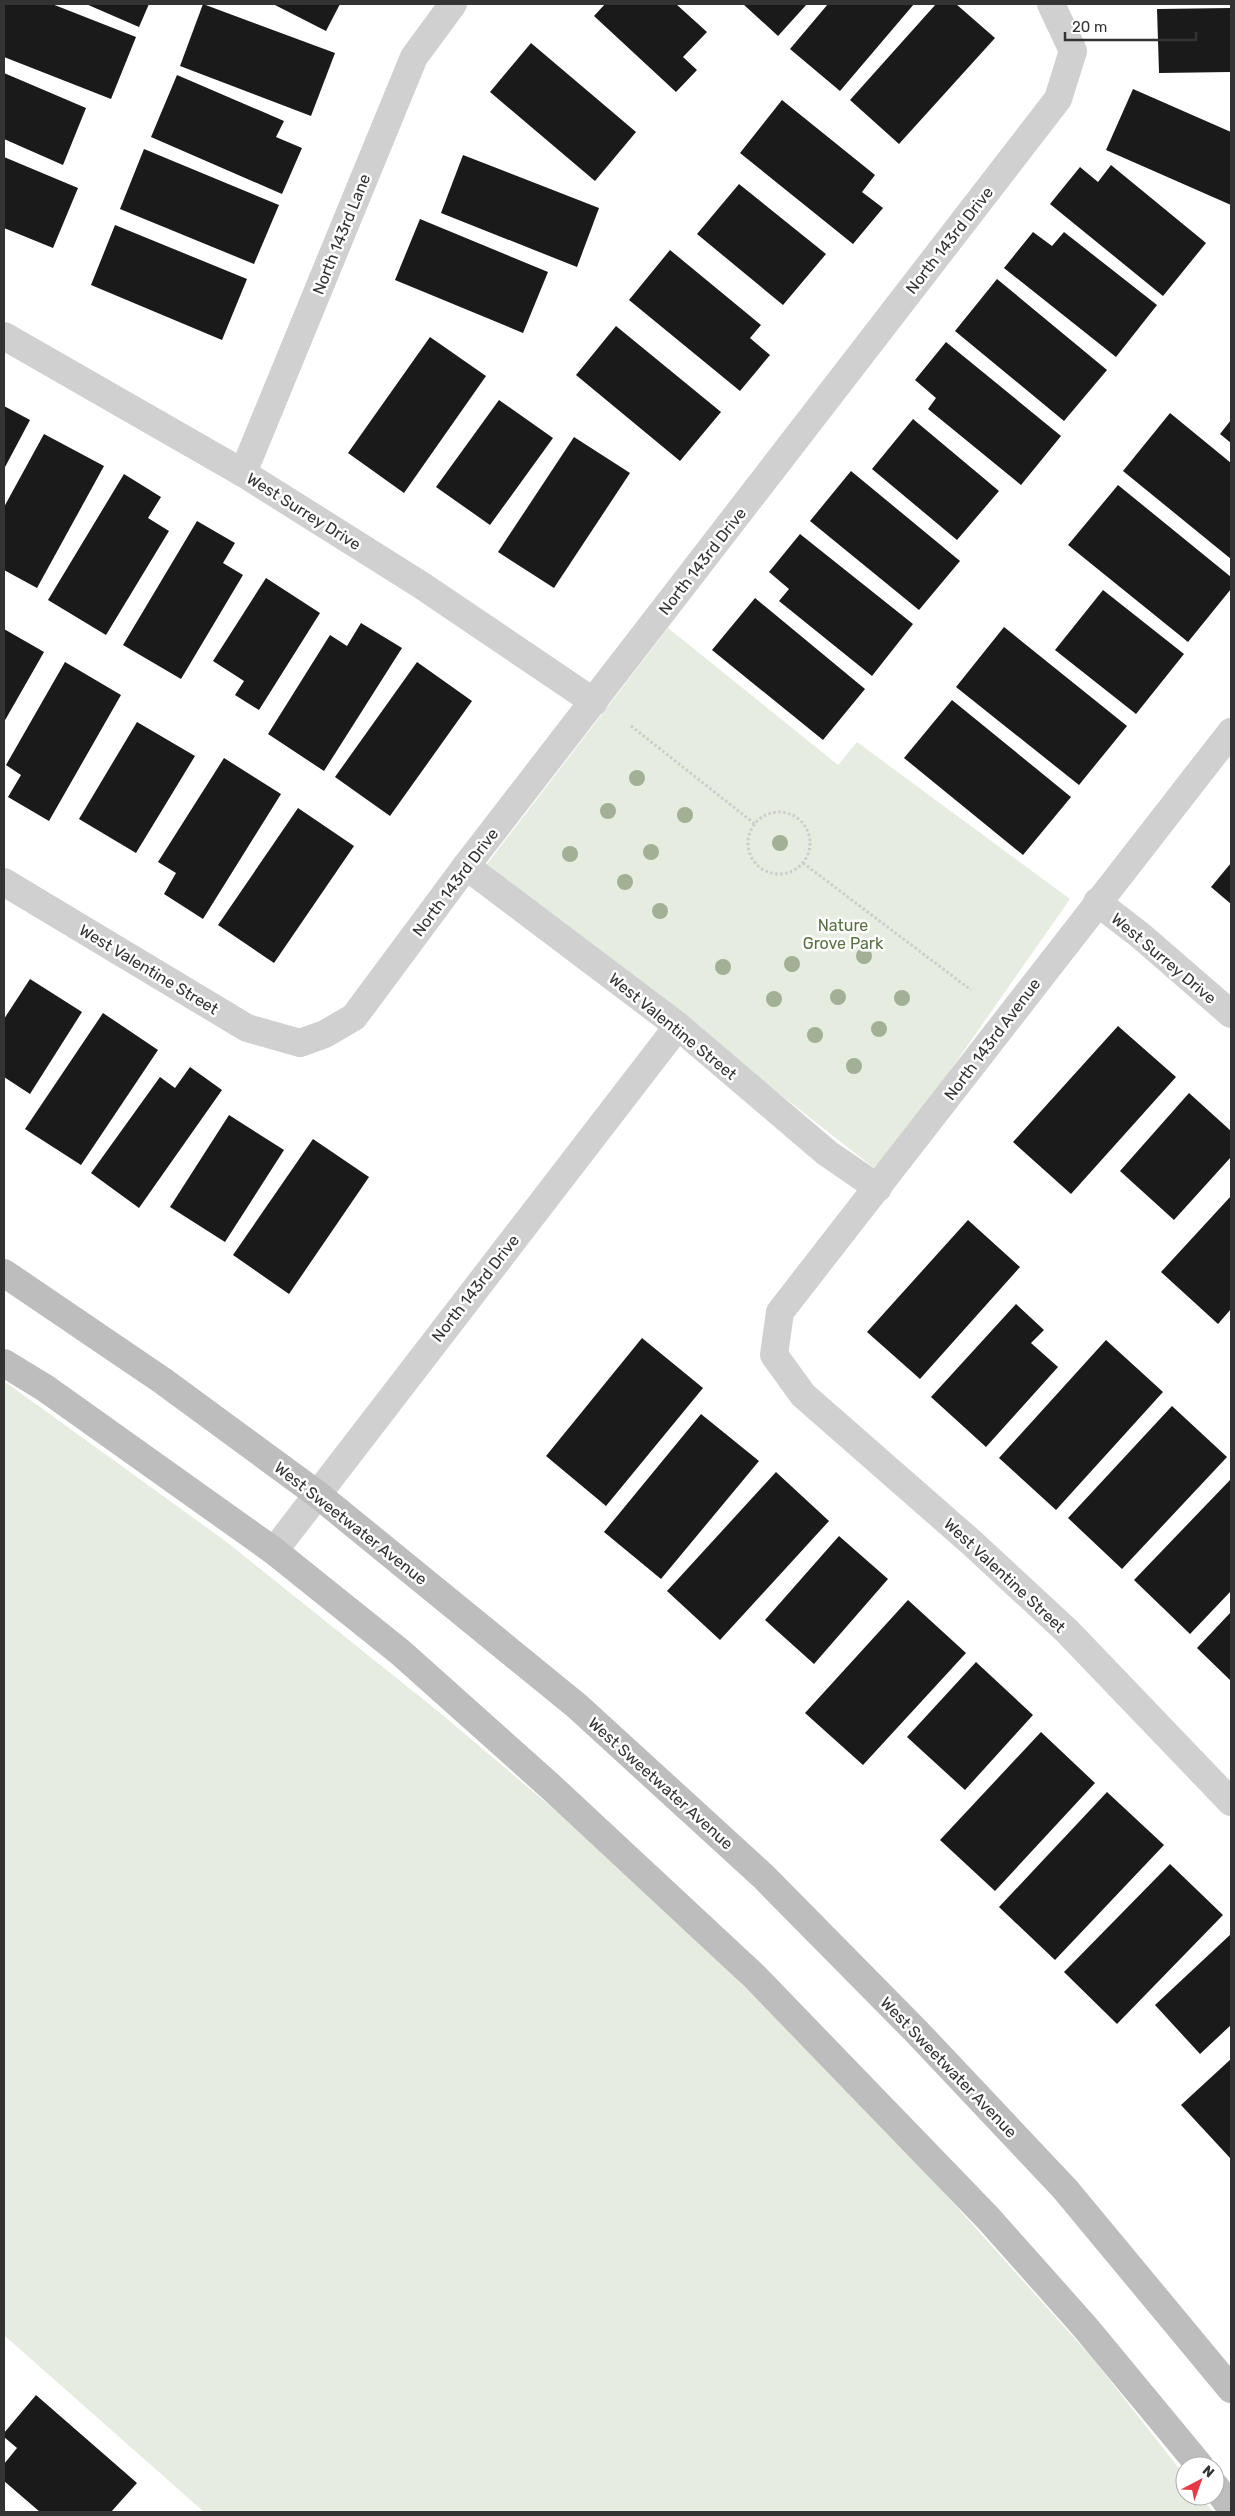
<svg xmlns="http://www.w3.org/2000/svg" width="1235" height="2516" font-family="Rubik,sans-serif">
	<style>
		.green { fill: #e6ecdf }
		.building { fill: #1a1a1a }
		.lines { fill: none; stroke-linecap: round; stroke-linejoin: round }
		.path { stroke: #cdcdcd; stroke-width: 3; stroke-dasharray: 2.5 2.5; stroke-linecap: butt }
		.street { stroke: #d0d0d0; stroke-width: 28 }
		.secondary { stroke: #bdbdbd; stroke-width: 28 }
		.tree { fill: #a2b095 }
		.labels { text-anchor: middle; stroke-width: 5; stroke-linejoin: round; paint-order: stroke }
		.street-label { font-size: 16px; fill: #333; stroke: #fff }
		.park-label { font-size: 16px; fill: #56703f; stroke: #fff }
	</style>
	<rect width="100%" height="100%" fill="#fff"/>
	<g class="green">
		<polygon points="668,628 838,765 857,742 1070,899 879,1172 487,864"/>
		<polygon points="4,1381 224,1540 439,1712 556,1811 733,1975 922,2168 1094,2360 1185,2476 1185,2496 1201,2496 1213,2512 204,2512 5,2336"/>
	</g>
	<g class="building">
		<polygon points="4,4 52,4 136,37 111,99 4,57"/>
		<polygon points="86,4 149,4 139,27"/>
		<polygon points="203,4 335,53 311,116 180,66"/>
		<polygon points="273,4 340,4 326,31"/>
		<polygon points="605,4 676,4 707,32 683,57 697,70 676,92 594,16"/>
		<polygon points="743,4 807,4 778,36"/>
		<polygon points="828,4 914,4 840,91 790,49"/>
		<polygon points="936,4 956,4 995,38 899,144 850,100"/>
		<polygon points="1231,8 1231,72 1159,73 1157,9"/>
		<polygon points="531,43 636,132 595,181 490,92"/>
		<polygon points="4,73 86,108 63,165 4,139"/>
		<polygon points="177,75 284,121 276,137 302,148 282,194 151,137"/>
		<polygon points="1133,89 1231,132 1231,205 1106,150"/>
		<polygon points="782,100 875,175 862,192 883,208 853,244 740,153"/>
		<polygon points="144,149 279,205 254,264 120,209"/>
		<polygon points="463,155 599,208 577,267 441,213"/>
		<polygon points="4,157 78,188 53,248 4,228"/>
		<polygon points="1111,165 1206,243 1163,296 1050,204 1080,167 1098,182"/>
		<polygon points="739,184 826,254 783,305 697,234"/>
		<polygon points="420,219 548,272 523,333 395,280"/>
		<polygon points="115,225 247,279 222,340 91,285"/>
		<polygon points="1033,232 1052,246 1064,232 1157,305 1116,357 1004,268"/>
		<polygon points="670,250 761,325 750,338 770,355 740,391 629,300"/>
		<polygon points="997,279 1107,370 1064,421 955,331"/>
		<polygon points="616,326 721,412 680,461 576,375"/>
		<polygon points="430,337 486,376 404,493 348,453"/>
		<polygon points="946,342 1061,436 1021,485 928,409 936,398 915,380"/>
		<polygon points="499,400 553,438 490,525 436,487"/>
		<polygon points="4,406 30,420 4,469"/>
		<polygon points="1170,413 1231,463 1231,559 1123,471"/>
		<polygon points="913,419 999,491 957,540 872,469"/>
		<polygon points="1231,420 1231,443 1220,434"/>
		<polygon points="44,434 104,466 37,588 4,570 4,507"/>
		<polygon points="574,437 630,473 554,588 498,552"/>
		<polygon points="851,471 960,561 919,610 810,521"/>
		<polygon points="124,474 161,497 148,518 169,531 106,635 48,600"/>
		<polygon points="1118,485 1231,577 1231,589 1188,642 1068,545"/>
		<polygon points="197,521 235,543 223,563 243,575 181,679 123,645"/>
		<polygon points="800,534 913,624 872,676 779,601 789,589 769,572"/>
		<polygon points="266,578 320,613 259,710 235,695 244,681 213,661"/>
		<polygon points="1103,590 1184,654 1136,714 1055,650"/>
		<polygon points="755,598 865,689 823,740 712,650"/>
		<polygon points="361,623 402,648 324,771 268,734 330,635 347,646"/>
		<polygon points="1004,627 1127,726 1079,785 956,687"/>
		<polygon points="4,629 44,652 4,722"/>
		<polygon points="65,662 121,695 49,821 8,797 21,775 6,765"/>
		<polygon points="417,662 472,701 390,816 335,777"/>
		<polygon points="952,700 1071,797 1023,855 904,758"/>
		<polygon points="137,722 195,756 136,853 79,819"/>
		<polygon points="224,758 281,794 203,919 164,894 176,873 158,862"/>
		<polygon points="298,808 354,846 274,963 218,925"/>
		<polygon points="1231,863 1231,904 1211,887"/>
		<polygon points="30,979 82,1012 30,1094 4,1077 4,1019"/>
		<polygon points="103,1013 158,1050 81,1165 25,1129"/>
		<polygon points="1118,1026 1176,1077 1071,1194 1013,1142"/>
		<polygon points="190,1067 222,1090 139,1208 91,1173 160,1077 175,1088"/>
		<polygon points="1189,1093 1231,1131 1231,1157 1174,1220 1120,1171"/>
		<polygon points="229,1115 284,1150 225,1242 170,1207"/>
		<polygon points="313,1139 369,1177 289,1294 233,1255"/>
		<polygon points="1231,1196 1231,1309 1218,1324 1161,1272"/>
		<polygon points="968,1220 1020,1267 920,1379 867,1332"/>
		<polygon points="1016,1304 1044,1330 1031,1343 1058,1367 986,1447 931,1397"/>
		<polygon points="642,1338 703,1388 606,1506 546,1456"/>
		<polygon points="1106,1340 1163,1392 1056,1510 999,1458"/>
		<polygon points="1172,1406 1227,1457 1122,1569 1068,1518"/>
		<polygon points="701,1414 759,1461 661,1579 604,1532"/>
		<polygon points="776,1472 829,1521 720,1640 667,1591"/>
		<polygon points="1231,1479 1231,1591 1190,1634 1134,1580"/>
		<polygon points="839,1536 888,1579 814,1664 765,1620"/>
		<polygon points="908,1600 966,1653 863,1765 805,1713"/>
		<polygon points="1231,1612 1231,1681 1197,1648"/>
		<polygon points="976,1662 1033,1715 965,1790 907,1737"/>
		<polygon points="1041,1732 1095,1783 995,1891 940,1840"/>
		<polygon points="1107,1792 1164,1845 1055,1960 999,1907"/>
		<polygon points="1170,1864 1223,1915 1117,2024 1064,1972"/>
		<polygon points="1231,1934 1231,2025 1200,2054 1155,2005"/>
		<polygon points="1231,2059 1231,2159 1181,2105"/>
		<polygon points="36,2395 137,2483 111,2512 40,2512 4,2481 4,2464 17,2448 4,2437 4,2433"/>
	</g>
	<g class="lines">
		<g class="path">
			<polyline points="631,726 755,824"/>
			<circle cx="779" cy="843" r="31"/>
			<polyline points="803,863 971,990"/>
		</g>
		<g class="street">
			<polyline points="4,336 243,473 421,585 594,702"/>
			<polyline points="243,473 414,57 453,4"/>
			<polyline points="1231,732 780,1312 774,1355 803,1395 972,1543 1067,1631 1231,1802"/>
			<polyline points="466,866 678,1026 827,1153 878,1188"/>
			<polyline points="4,882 247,1028 300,1043 325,1034 354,1017 466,866 1058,99 1073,51 1051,4"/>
			<polyline points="1097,902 1141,936 1231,1014"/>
			<polyline points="274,1551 678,1026"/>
		</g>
		<g class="secondary">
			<polyline points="4,1273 163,1381 317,1494 577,1706 764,1877 915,2030 1065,2189 1231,2389"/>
			<polyline points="4,1363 45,1388 274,1551 400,1652 551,1787 754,1976 988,2218 1085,2327 1200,2466"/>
			<polyline points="1215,2486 1231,2508"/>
		</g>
	</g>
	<g class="tree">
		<circle cx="637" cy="778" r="8"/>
		<circle cx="608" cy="811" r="8"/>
		<circle cx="685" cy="815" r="8"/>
		<circle cx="780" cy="843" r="8"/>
		<circle cx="651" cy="852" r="8"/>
		<circle cx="570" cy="854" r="8"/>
		<circle cx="625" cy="882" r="8"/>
		<circle cx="660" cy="911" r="8"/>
		<circle cx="864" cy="956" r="8"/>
		<circle cx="792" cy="964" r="8"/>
		<circle cx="723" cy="967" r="8"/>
		<circle cx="838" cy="997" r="8"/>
		<circle cx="902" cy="998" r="8"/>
		<circle cx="774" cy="999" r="8"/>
		<circle cx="879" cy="1029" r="8"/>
		<circle cx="815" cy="1035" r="8"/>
		<circle cx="854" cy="1066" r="8"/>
	</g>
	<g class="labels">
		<g class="street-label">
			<text transform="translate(341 234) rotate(-68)" y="6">North 143rd Lane</text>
			<text transform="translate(949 240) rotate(-52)" y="6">North 143rd Drive</text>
			<text transform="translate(304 511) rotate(32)" y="6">West Surrey Drive</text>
			<text transform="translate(702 561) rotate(-52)" y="6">North 143rd Drive</text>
			<text transform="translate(455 882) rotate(-53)" y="6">North 143rd Drive</text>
			<text transform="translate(1164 958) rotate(40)" y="6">West Surrey Drive</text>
			<text transform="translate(149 969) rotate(31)" y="6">West Valentine Street</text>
			<text transform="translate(673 1026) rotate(39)" y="6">West Valentine Street</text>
			<text transform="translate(992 1039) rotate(-53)" y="6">North 143rd Avenue</text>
			<text transform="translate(475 1288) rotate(-52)" y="6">North 143rd Drive</text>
			<text transform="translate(351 1523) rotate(38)" y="6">West Sweetwater Avenue</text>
			<text transform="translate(1005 1575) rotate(43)" y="6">West Valentine Street</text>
			<text transform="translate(661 1783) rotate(42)" y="6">West Sweetwater Avenue</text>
			<text transform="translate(949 2067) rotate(46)" y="6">West Sweetwater Avenue</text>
		</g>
		<g class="park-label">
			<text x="843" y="931">Nature<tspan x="843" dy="18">Grove Park</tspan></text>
		</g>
	</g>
	<rect width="1235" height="2516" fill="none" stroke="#333333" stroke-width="10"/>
	<g transform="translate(1200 2481) rotate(41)"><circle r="24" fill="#ffffff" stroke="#adadad"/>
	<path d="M0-4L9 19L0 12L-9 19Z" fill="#e63946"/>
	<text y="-8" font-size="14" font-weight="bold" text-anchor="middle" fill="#333333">N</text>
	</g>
	<path d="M1065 32v8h131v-8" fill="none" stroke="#333333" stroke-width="2.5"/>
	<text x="1072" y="32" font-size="15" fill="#333333" stroke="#ffffff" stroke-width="4" paint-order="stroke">20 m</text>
</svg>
